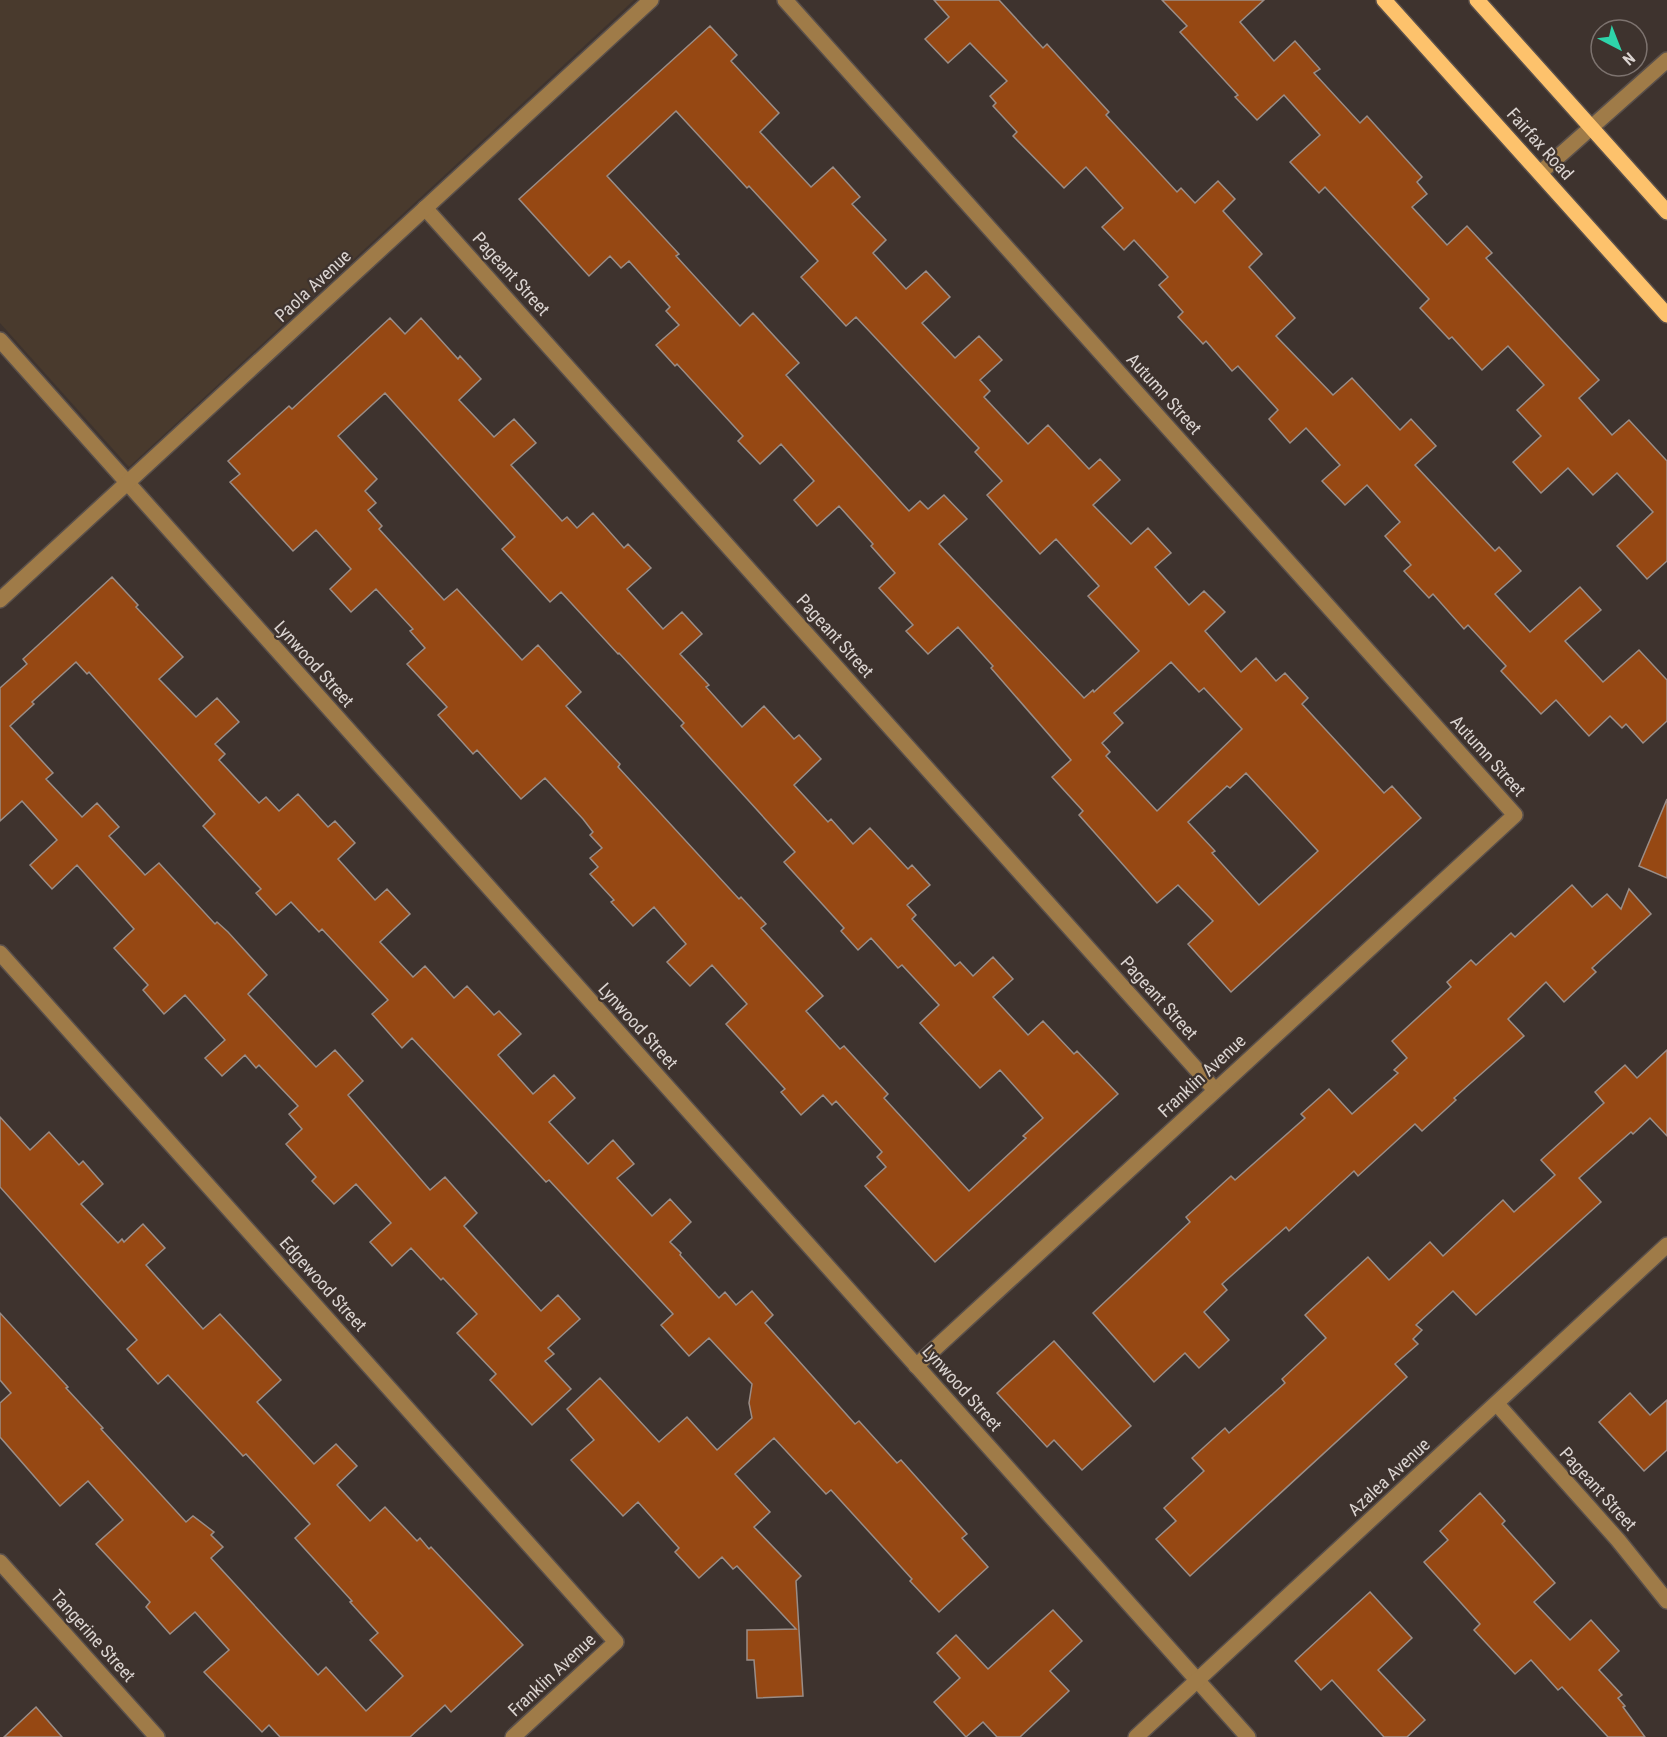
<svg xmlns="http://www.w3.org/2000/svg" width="1667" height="1737" font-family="'Roboto Condensed',sans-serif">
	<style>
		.commercial { fill: #493a2d }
		.building { fill: #964813; stroke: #9a8d87; stroke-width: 1.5; fill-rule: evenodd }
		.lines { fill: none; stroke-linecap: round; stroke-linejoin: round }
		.minor-casing { stroke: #5a504b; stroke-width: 18 }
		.major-casing { stroke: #5a504b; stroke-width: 18 }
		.minor { stroke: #9f7b48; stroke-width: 15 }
		.major { stroke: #fdc26c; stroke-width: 15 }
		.labels { text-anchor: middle; stroke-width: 4.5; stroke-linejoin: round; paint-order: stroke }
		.street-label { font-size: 18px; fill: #dbd4d1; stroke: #3e332e }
	</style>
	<rect width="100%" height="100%" fill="#3e332e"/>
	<polygon class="commercial" points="0,0 634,0 129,467 0,323"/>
	<g class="building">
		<polygon points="934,0 999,0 1043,48 1047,44 1109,112 1106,115 1177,192 1181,188 1195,203 1218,181 1235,199 1223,211 1262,254 1249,267 1295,318 1276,336 1333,395 1352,378 1400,430 1411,419 1436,446 1415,465 1495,551 1499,547 1521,571 1495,594 1530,632 1580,587 1601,610 1565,641 1603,682 1639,650 1667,680 1667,721 1643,743 1626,724 1622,728 1610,716 1589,736 1556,700 1541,714 1501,671 1506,666 1468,625 1464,629 1433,594 1429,598 1404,571 1411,565 1385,536 1400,522 1367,485 1345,505 1322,481 1340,465 1306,428 1290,443 1269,419 1278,410 1238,366 1232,371 1206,341 1203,344 1178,317 1183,312 1159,285 1168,277 1134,240 1124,250 1102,227 1123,208 1086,167 1064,188 1013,136 1017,132 993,106 996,103 990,96 1007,81 970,43 948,63 925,39 949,17"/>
		<polygon points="1162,0 1264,0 1240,22 1274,61 1295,41 1320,69 1314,73 1360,123 1367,116 1422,177 1417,182 1427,194 1412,207 1447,245 1467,226 1492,253 1486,258 1599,380 1579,398 1612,435 1629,420 1667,461 1667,561 1647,579 1617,546 1653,512 1617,473 1593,495 1568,468 1541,493 1513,462 1541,436 1517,410 1544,385 1508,346 1482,370 1452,337 1449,339 1420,308 1429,299 1325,187 1319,193 1290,162 1320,135 1284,95 1257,120 1235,97 1238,95 1180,32 1187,26"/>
		<path d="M 710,26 L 737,55 L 731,61 L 779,113 L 760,132 L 811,187 L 833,167 L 860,197 L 852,204 L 886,240 L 873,253 L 906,289 L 926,271 L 950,297 L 922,323 L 955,358 L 979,336 L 1002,360 L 980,380 L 990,391 L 984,397 L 1028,444 L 1048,425 L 1089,469 L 1100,459 L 1120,480 L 1093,505 L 1131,544 L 1148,528 L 1171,553 L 1155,567 L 1189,605 L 1204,591 L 1225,612 L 1205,631 L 1241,672 L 1256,658 L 1276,681 L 1285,673 L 1308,698 L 1302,704 L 1384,793 L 1392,786 L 1421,818 L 1231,992 L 1188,944 L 1213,921 L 1178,885 L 1157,903 L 1079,815 L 1083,811 L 1052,777 L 1071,760 L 991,668 L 993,666 L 958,627 L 928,654 L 906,631 L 913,625 L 879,588 L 895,573 L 871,546 L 873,544 L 839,506 L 817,526 L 794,500 L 814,481 L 781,444 L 760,464 L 738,441 L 743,436 L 677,364 L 675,366 L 656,345 L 679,325 L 666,311 L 670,307 L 629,261 L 621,268 L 610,256 L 589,276 L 519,199 ZM 676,111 L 747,188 L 749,186 L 818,261 L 801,277 L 846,326 L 856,317 L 979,448 L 975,452 L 1002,481 L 987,495 L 1040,554 L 1056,539 L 1099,586 L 1088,596 L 1139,651 L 1094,692 L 1093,690 L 1084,698 L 939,544 L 967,519 L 944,495 L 928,509 L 920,501 L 909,511 L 786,375 L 799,363 L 753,313 L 740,326 L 676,256 L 679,254 L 607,176 ZM 1171,662 L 1199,692 L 1204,688 L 1242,729 L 1157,811 L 1106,756 L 1110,752 L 1102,743 L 1123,723 L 1114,713 ZM 1246,773 L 1318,851 L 1259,905 L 1212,853 L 1215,851 L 1188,822 L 1227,786 L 1230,788 Z"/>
		<path d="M 390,318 L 405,334 L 421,318 L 458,359 L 460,356 L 481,379 L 459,400 L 494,437 L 514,419 L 536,443 L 511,465 L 562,521 L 567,517 L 577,528 L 593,513 L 624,548 L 628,544 L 651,568 L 627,589 L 663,629 L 682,612 L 702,634 L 680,654 L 709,685 L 706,687 L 742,727 L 764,706 L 794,739 L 799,735 L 821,759 L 794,785 L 828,822 L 831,819 L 853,844 L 870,828 L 908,869 L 912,865 L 930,885 L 907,905 L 916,915 L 912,919 L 955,966 L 960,962 L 973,976 L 993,957 L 1013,979 L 993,997 L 1028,1035 L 1043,1021 L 1074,1054 L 1077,1051 L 1118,1094 L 935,1262 L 865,1186 L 886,1167 L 877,1157 L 882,1152 L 836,1101 L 832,1105 L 823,1095 L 801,1115 L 781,1092 L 785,1089 L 726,1024 L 747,1004 L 712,965 L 690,986 L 667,962 L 686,944 L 654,907 L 633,926 L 611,902 L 614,900 L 590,874 L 598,867 L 590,858 L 602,848 L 590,835 L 593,832 L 583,819 L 545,778 L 521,799 L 477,750 L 473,754 L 438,715 L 447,707 L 407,664 L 425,648 L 410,631 L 413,629 L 376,589 L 351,612 L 330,589 L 351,569 L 316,530 L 293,551 L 230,482 L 240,474 L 228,461 L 289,406 L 292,409 ZM 385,393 L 515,537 L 502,549 L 550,602 L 561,592 L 618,654 L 619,653 L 684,723 L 681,726 L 795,852 L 784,862 L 844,928 L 841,931 L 858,950 L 871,938 L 898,968 L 902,965 L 939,1005 L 920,1023 L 929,1033 L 980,1088 L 1000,1070 L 1043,1118 L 1023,1136 L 1026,1138 L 969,1191 L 884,1098 L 888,1094 L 844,1046 L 840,1049 L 806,1011 L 823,996 L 761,928 L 766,924 L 741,897 L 739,899 L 618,767 L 620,764 L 566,706 L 581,692 L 538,645 L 522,660 L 457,589 L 444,600 L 379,529 L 382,526 L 368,510 L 376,503 L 365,491 L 377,479 L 338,436 Z"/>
		<polygon points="112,577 138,605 136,607 183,657 159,679 196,717 217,698 239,722 215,744 225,754 219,760 259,803 266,797 279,811 298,794 328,827 335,821 355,843 338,859 375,900 387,889 410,914 380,942 413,977 425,966 454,998 467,986 494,1015 499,1011 521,1034 498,1055 533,1094 554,1075 575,1098 549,1122 588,1164 613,1140 634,1164 617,1178 652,1216 670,1199 691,1222 670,1242 681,1253 680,1255 719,1298 725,1292 736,1305 752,1291 773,1315 765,1323 855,1424 859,1421 897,1463 901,1460 967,1534 962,1538 988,1567 939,1612 910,1581 912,1579 831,1490 826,1494 774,1438 735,1474 770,1512 754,1527 801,1576 796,1581 803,1696 757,1698 754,1660 747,1660 747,1630 796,1629 737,1566 733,1569 722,1557 699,1578 675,1552 679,1548 638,1502 623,1516 571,1460 594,1440 567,1409 600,1378 659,1442 687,1417 717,1450 752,1418 749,1403 752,1384 709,1338 689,1356 661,1325 673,1314 549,1180 546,1182 412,1038 402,1048 372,1014 388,1000 322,929 319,932 291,902 276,915 256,893 261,889 203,826 215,814 89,672 87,674 76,662 32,702 34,704 10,726 53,773 46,779 82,817 97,803 119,827 109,836 145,875 159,863 215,924 217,922 228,932 267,975 248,994 316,1067 335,1050 363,1081 348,1095 430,1190 445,1177 477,1213 464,1226 541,1311 558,1295 580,1319 548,1348 554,1354 545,1361 571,1389 532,1425 490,1380 496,1374 457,1333 477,1314 443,1278 441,1280 411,1248 392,1266 370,1242 391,1223 356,1184 334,1204 312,1181 316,1177 286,1144 302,1129 289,1114 298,1106 259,1065 256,1068 245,1055 222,1076 205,1058 225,1040 185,995 164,1014 143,990 148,985 114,948 134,929 77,865 52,889 30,865 57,840 22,801 0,821 0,688 27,664 23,659"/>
		<polygon points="1667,799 1667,878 1639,866"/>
		<polygon points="1572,885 1592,907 1607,894 1621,909 1629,889 1651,914 1592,968 1596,972 1564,1002 1546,982 1508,1019 1524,1036 1454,1098 1456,1100 1422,1131 1415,1124 1358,1176 1354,1171 1289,1231 1286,1227 1222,1284 1227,1290 1204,1312 1229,1340 1199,1368 1185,1353 1154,1382 1093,1313 1190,1222 1186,1217 1231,1176 1235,1180 1305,1118 1301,1114 1329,1089 1352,1114 1398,1073 1394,1070 1407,1058 1392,1041 1451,987 1447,982 1471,960 1476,965 1511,933 1515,937"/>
		<polygon points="1667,1050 1667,1136 1650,1118 1633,1134 1631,1132 1579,1178 1601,1202 1476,1315 1453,1291 1416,1325 1422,1330 1413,1339 1418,1344 1395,1364 1407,1377 1190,1576 1156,1539 1176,1521 1164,1508 1204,1471 1192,1458 1225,1428 1229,1433 1285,1383 1282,1379 1326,1338 1305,1315 1368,1257 1389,1280 1430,1242 1443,1256 1503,1200 1514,1212 1555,1175 1541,1160 1604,1103 1595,1092 1625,1065 1637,1078"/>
		<polygon points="0,1117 30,1150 49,1132 79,1165 83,1161 103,1184 81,1204 118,1243 122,1239 124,1242 143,1224 165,1248 146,1265 203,1329 220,1314 281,1380 257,1402 314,1464 336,1444 357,1466 337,1485 370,1521 385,1507 417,1541 420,1538 429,1549 431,1547 523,1645 451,1712 445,1705 410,1737 280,1737 269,1725 262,1732 204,1672 229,1650 195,1612 170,1634 146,1607 150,1602 96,1544 123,1520 88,1481 60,1506 0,1437 0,1403 11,1393 0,1380 0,1313 68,1387 66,1388 103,1428 101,1429 186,1522 193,1516 214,1532 211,1535 223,1547 211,1558 318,1675 326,1667 366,1711 403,1676 370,1640 378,1633 350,1602 352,1601 295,1538 310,1524 246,1454 243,1456 168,1375 158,1384 127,1349 137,1340 0,1187"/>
		<polygon points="1054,1341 1131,1426 1082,1470 1054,1440 1047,1447 997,1393"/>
		<polygon points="1630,1393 1650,1415 1667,1400 1667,1450 1644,1471 1599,1422"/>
		<polygon points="1480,1493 1505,1521 1502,1524 1555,1583 1534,1602 1570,1640 1591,1620 1619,1651 1599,1670 1622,1695 1618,1698 1625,1706 1623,1707 1645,1737 1608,1737 1562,1687 1558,1690 1531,1660 1515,1674 1474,1630 1480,1624 1424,1562 1448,1540 1440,1531"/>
		<polygon points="1370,1592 1412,1638 1378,1670 1425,1720 1407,1737 1384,1737 1332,1680 1321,1690 1295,1661"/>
		<polygon points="1053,1610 1082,1641 1050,1671 1069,1691 1020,1737 997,1737 983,1722 966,1737 934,1702 960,1678 937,1653 956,1635 988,1669"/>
		<polygon points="36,1707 62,1737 4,1737"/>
	</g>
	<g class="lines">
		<defs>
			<g id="minor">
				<polyline points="785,0 1515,815 916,1366"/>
				<polyline points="1540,173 1667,60"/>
				<polyline points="425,208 1215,1090"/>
				<polyline points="0,340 1248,1737"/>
				<polyline points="0,600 651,0"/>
				<polyline points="0,953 616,1642 513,1737"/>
				<polyline points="1497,1404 1618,1540 1667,1601"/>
				<polyline points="0,1562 157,1737"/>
				<polyline points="1136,1737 1667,1245"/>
			</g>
			<g id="major">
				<polyline points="1384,0 1667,315"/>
				<polyline points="1477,0 1667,212"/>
			</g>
		</defs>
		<use href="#minor" class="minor-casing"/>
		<use href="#major" class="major-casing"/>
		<use href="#minor" class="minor"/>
		<use href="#major" class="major"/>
	</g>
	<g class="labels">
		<g class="street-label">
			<text transform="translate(1540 144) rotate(48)" y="6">Fairfax Road</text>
			<text transform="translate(511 274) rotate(48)" y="6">Pageant Street</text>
			<text transform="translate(313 286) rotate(-43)" y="6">Paola Avenue</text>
			<text transform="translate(1164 394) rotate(48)" y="6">Autumn Street</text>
			<text transform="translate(835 636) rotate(48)" y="6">Pageant Street</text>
			<text transform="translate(314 664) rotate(48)" y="6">Lynwood Street</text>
			<text transform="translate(1488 756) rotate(48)" y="6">Autumn Street</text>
			<text transform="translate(1159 998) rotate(48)" y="6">Pageant Street</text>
			<text transform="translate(638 1026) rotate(48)" y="6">Lynwood Street</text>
			<text transform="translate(1202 1076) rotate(-43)" y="6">Franklin Avenue</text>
			<text transform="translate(323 1284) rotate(48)" y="6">Edgewood Street</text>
			<text transform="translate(962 1388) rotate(48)" y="6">Lynwood Street</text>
			<text transform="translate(1389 1477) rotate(-43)" y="6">Azalea Avenue</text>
			<text transform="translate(1598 1489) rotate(48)" y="6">Pageant Street</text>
			<text transform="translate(93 1636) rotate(48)" y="6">Tangerine Street</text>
			<text transform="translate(552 1675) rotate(-43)" y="6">Franklin Avenue</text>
		</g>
	</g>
	<g transform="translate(1619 48) rotate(138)"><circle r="28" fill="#3e332e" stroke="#7d736f" stroke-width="1.5"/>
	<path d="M0-4.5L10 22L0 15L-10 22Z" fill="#2ed4aa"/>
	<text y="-9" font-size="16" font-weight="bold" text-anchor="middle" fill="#dbd4d1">N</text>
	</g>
</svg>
